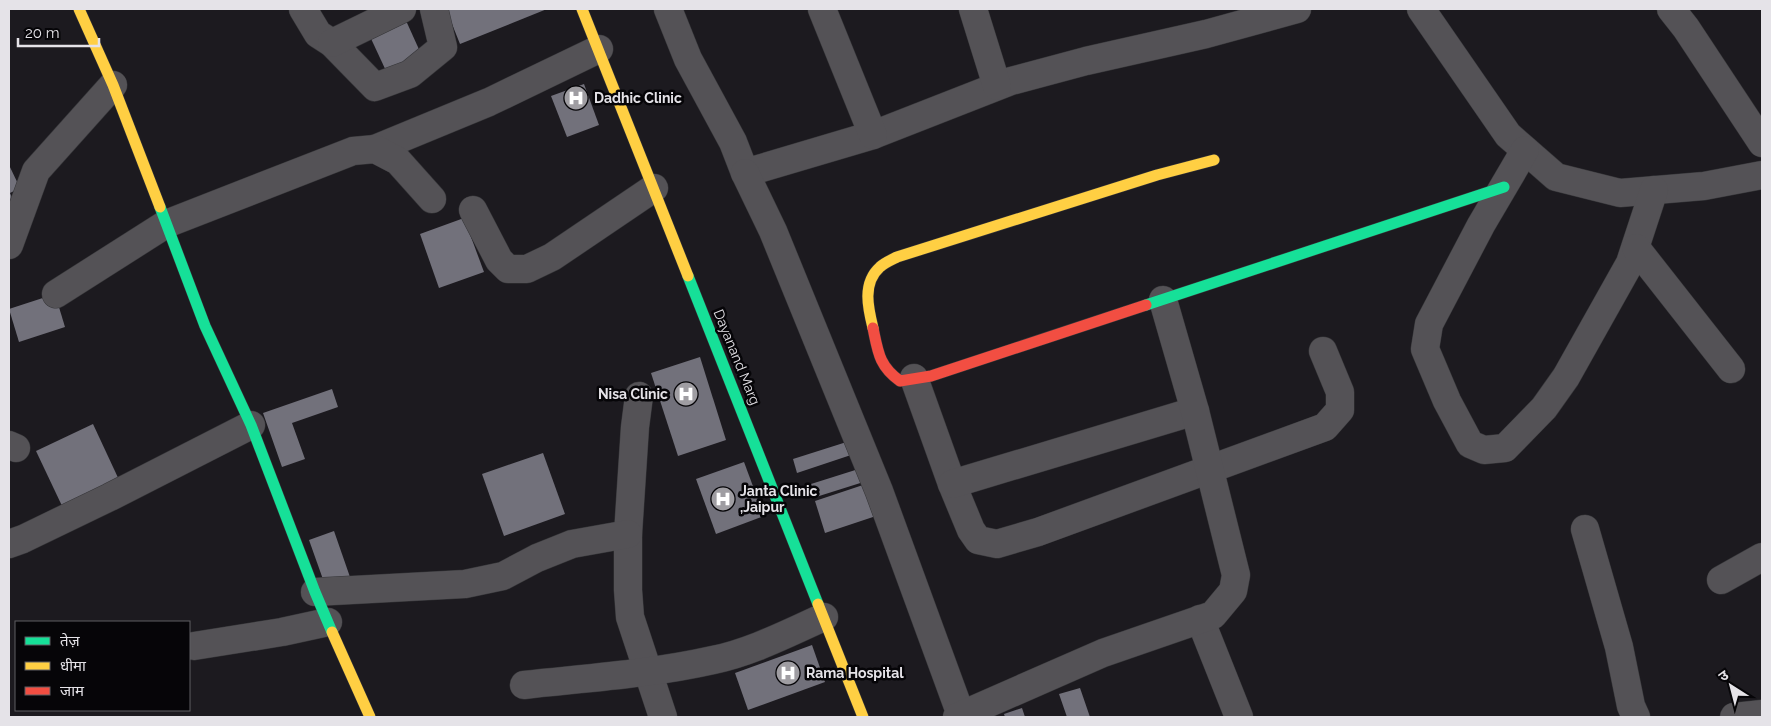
<svg xmlns="http://www.w3.org/2000/svg" width="1771" height="726" font-family="Raleway,'Noto Sans Devanagari',sans-serif">
	<style>
		.building { fill: #72717b }
		.lines { fill: none; stroke-linecap: round; stroke-linejoin: round }
		.street-casing { stroke: #363639; stroke-width: 29 }
		.fast-casing { stroke: #363639; stroke-width: 12 }
		.slow-casing { stroke: #363639; stroke-width: 12 }
		.jam-casing { stroke: #363639; stroke-width: 12 }
		.street { stroke: #545256; stroke-width: 28 }
		.fast { stroke: #16e098; stroke-width: 11 }
		.slow { stroke: #ffcf43; stroke-width: 11 }
		.jam { stroke: #f24e42; stroke-width: 11 }
		.labels { text-anchor: middle; stroke-width: 5; stroke-linejoin: round; paint-order: stroke }
		.poi-label { font-size: 14px; font-weight: bold; fill: #e5e3e8; stroke: #060508; text-anchor: start }
		.street-label { font-size: 14px; fill: #e5e3e8; stroke: #060508 }
	</style>
	<rect width="100%" height="100%" fill="#1c1a1f"/>
	<g class="building">
		<polygon points="446,9 547,9 460,44"/>
		<polygon points="403,14 422,56 387,73 367,30"/>
		<polygon points="584,84 599,125 567,137 551,96"/>
		<polygon points="9,165 20,188 10,193 18,211 9,215"/>
		<polygon points="464,218 484,272 439,288 420,234"/>
		<polygon points="55,294 65,327 19,342 9,309"/>
		<polygon points="700,357 726,440 678,456 651,373"/>
		<polygon points="332,389 338,407 292,423 305,459 282,467 263,413"/>
		<polygon points="93,424 120,482 63,508 36,451"/>
		<polygon points="856,439 860,452 797,473 793,459"/>
		<polygon points="543,453 565,514 504,536 482,474"/>
		<polygon points="744,462 764,516 716,534 696,479"/>
		<polygon points="868,466 873,479 816,497 811,484"/>
		<polygon points="872,482 882,514 825,533 815,501"/>
		<polygon points="334,531 350,577 325,585 309,540"/>
		<polygon points="812,645 825,682 748,710 735,673"/>
		<polygon points="1080,688 1090,717 1067,717 1059,694"/>
		<polygon points="1022,708 1025,717 1005,717 1004,714"/>
	</g>
	<g class="lines">
		<defs>
			<g id="street">
				<polyline points="303,9 318,34 332,43 375,87 410,74 443,47 434,9"/>
				<polyline points="668,9 688,59 733,142 745,173 873,135 1011,81 1086,61 1206,34 1297,9"/>
				<polyline points="822,9 873,135"/>
				<polyline points="973,9 997,86"/>
				<polyline points="1421,9 1508,135 1556,177 1620,193 1704,186 1762,175"/>
				<polyline points="1671,9 1686,28 1762,143"/>
				<polyline points="332,43 402,9"/>
				<polyline points="375,149 489,102 599,49"/>
				<polyline points="1525,150 1481,225 1429,324 1425,349 1447,401 1470,444 1484,450 1505,448 1544,408 1566,377 1630,263 1654,190"/>
				<polyline points="745,173 773,231 879,491 961,715"/>
				<polyline points="473,210 499,260 508,269 527,269 552,257 654,188"/>
				<polyline points="9,245 36,171 113,85"/>
				<polyline points="1636,248 1731,369"/>
				<polyline points="56,294 166,224 353,151 375,149 398,161 432,199"/>
				<polyline points="914,378 952,484 971,530 978,540 997,544 1038,532 1325,427 1340,410 1340,392 1323,351"/>
				<polyline points="639,396 635,427 628,534 628,590 630,617 663,717"/>
				<polyline points="9,445 16,448"/>
				<polyline points="952,484 1195,411"/>
				<polyline points="1585,529 1619,647 1631,706 1636,717"/>
				<polyline points="9,544 23,539 110,497 251,425"/>
				<polyline points="1721,580 1762,557"/>
				<polyline points="315,592 465,584 503,576 537,558 572,544 628,534"/>
				<polyline points="1200,619 1239,717"/>
				<polyline points="194,646 282,632 328,622"/>
				<path d="M 524,685 C 587,678 651,674 713,660 C 752,652 788,633 824,617"/>
				<polyline points="957,717 1103,653 1213,615 1233,591 1236,575 1195,411 1163,300"/>
				<polyline points="1734,717 1762,714"/>
			</g>
			<g id="fast">
				<polyline points="160,207 205,326 251,425 315,592 332,632"/>
				<polyline points="688,276 818,604"/>
				<polyline points="1146,305 1504,187"/>
			</g>
			<g id="slow">
				<polyline points="79,9 113,85 160,207"/>
				<polyline points="582,9 688,276"/>
				<path d="M 873,328 C 868,308 862,283 880,267 C 884,263 891,260 897,257 L 1157,175 L 1214,160"/>
				<polyline points="818,604 863,717"/>
				<polyline points="332,632 370,717"/>
			</g>
			<path id="jam" d="M 873,328 C 878,352 879,366 900,381 L 931,376 L 1146,305"/>
		</defs>
		<use href="#street" class="street-casing"/>
		<use href="#fast" class="fast-casing"/>
		<use href="#slow" class="slow-casing"/>
		<use href="#jam" class="jam-casing"/>
		<use href="#street" class="street"/>
		<use href="#fast" class="fast"/>
		<use href="#slow" class="slow"/>
		<use href="#jam" class="jam"/>
	</g>
	<defs>
		<symbol id="hospital-disc" viewBox="-11 -11 22 22"><circle r="9.5" fill="#9f9da2" stroke="#060508"/><path d="M-5-5h3v3.5h4V-5h3V5h-3V1.5h-4V5h-3Z" fill="#fff"/></symbol>
	</defs>
	<g fill-rule="evenodd">
		<use href="#hospital-disc" x="562" y="84" width="28" height="28"/>
		<use href="#hospital-disc" x="672" y="380" width="28" height="28"/>
		<use href="#hospital-disc" x="709" y="485" width="28" height="28"/>
		<use href="#hospital-disc" x="774" y="659" width="28" height="28"/>
	</g>
	<g class="labels">
		<g class="poi-label">
			<text x="594" y="103">Dadhic Clinic</text>
			<text x="668" y="399" text-anchor="end">Nisa Clinic</text>
			<text x="740" y="496">Janta Clinic<tspan x="740" dy="16">,Jaipur</tspan></text>
			<text x="806" y="678">Rama Hospital</text>
		</g>
		<g class="street-label">
			<text transform="translate(737 357) rotate(68)" y="5">Dayanand Marg</text>
		</g>
	</g>
	<rect width="1771" height="726" fill="none" stroke="#e5e3e8" stroke-width="20"/>
	<rect x="15" y="621" width="175" height="90" fill="#060508" stroke="#5f5e62"/>
	<rect x="25" y="637" width="25" height="8" fill="#16e098" stroke="#5f5e62"/>
	<text x="60" y="646" font-size="15" fill="#e5e3e8">तेज़</text>
	<rect x="25" y="662" width="25" height="8" fill="#ffcf43" stroke="#5f5e62"/>
	<text x="60" y="671" font-size="15" fill="#e5e3e8">धीमा</text>
	<rect x="25" y="687" width="25" height="8" fill="#f24e42" stroke="#5f5e62"/>
	<text x="60" y="696" font-size="15" fill="#e5e3e8">जाम</text>
	<g transform="translate(1731 686) rotate(324)" stroke="#060508" stroke-width="4" paint-order="stroke">
	<path d="M0-4L9 19L0 12L-9 19Z" fill="#e5e3e8"/>
	<text y="-8" font-size="14" font-weight="bold" text-anchor="middle" fill="#e5e3e8">उ</text>
	</g>
	<path d="M18 38v8h81v-8" fill="none" stroke="#e5e3e8" stroke-width="2.5"/>
	<text x="25" y="38" font-size="15" fill="#e5e3e8" stroke="#060508" stroke-width="4" paint-order="stroke">20 m</text>
</svg>
